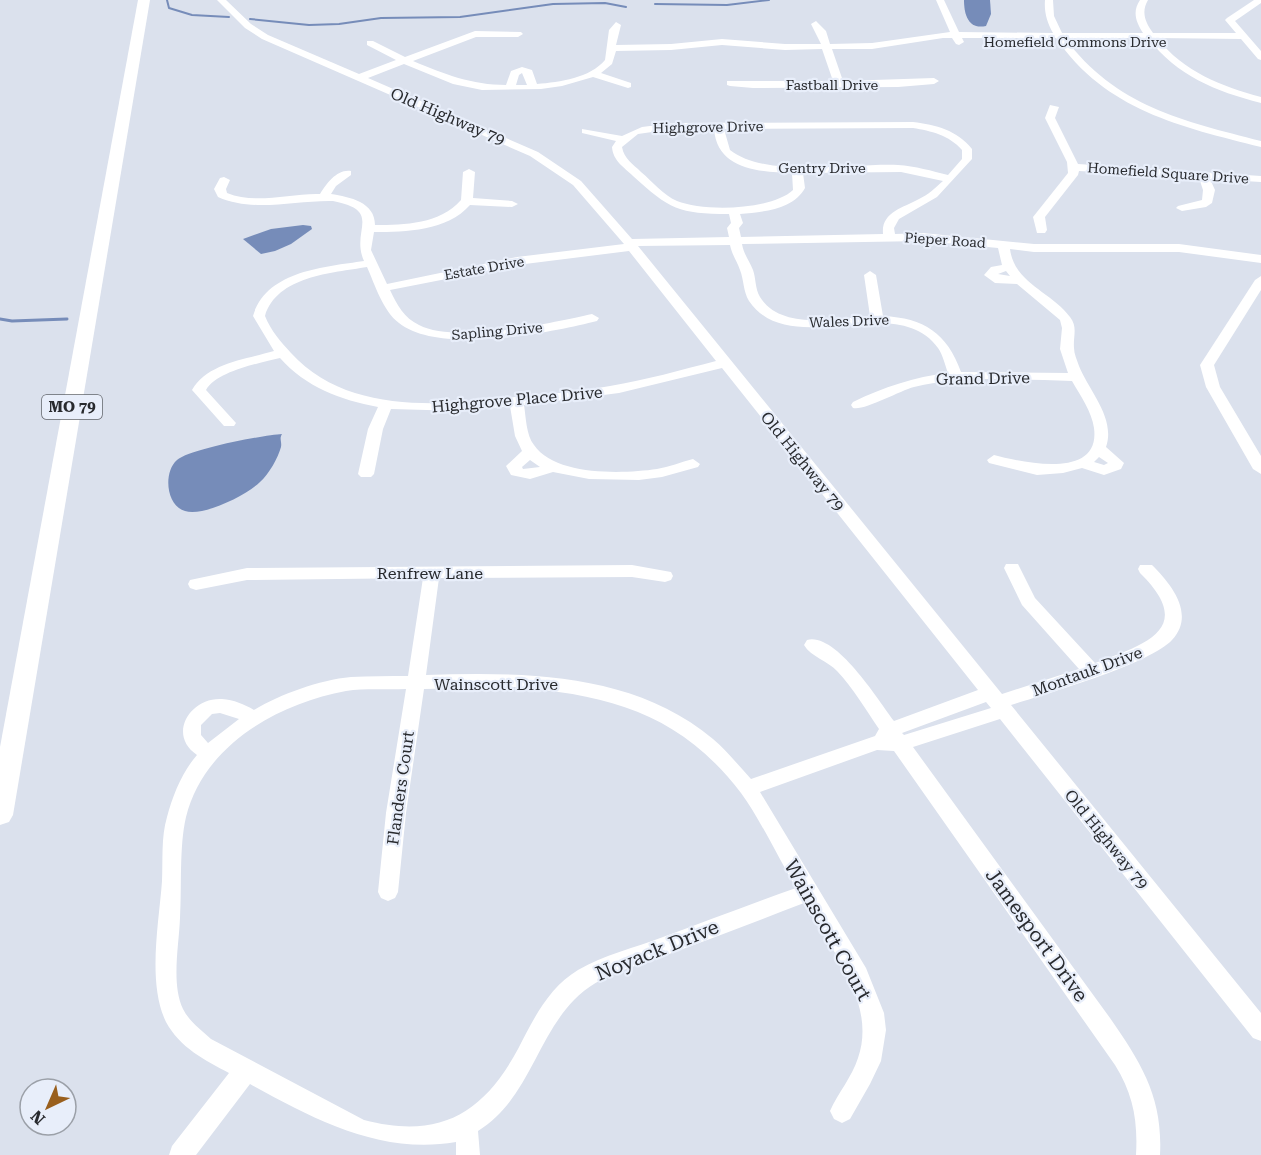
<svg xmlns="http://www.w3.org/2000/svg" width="1261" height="1155" font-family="'Roboto Serif',serif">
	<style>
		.water { fill: #768cb9 }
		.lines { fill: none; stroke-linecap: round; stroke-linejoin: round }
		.stream-far1 { stroke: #768cb9; stroke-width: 2 }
		.stream { stroke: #768cb9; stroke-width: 3 }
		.minor { fill: #fff; fill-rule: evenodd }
		.major { fill: #fff; fill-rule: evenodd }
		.labels { text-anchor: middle; stroke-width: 4.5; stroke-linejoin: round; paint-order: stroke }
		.far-street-label { font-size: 14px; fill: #282a2e; stroke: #e8eefa }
		.shield { fill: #e8eefa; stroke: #62656b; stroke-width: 1.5 }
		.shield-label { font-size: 15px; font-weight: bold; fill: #282a2e }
		.street-label { font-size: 16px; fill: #282a2e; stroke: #e8eefa }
		.near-street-label { font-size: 20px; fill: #282a2e; stroke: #e8eefa }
	</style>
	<rect width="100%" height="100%" fill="#dbe1ed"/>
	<g class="water">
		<path d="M 964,0 L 990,0 L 991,14 L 986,26 C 968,30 964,14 964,0 Z"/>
		<polygon points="303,225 311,226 312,229 291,244 275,251 261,254 243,239 271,229"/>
		<path d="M 282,434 C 279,439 282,441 281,447 C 278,458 269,474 260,482 C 247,495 203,517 185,511 C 166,506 163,472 177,460 C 190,449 264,435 282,434 Z"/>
	</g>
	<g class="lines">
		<g class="stream-far1">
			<polyline points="167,0 169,8 192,15 229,17"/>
			<polyline points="655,4 727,5 769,0"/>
			<polyline points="250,19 309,25 339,24 381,18 460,17 553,4 605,3 626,7"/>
		</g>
		<polyline class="stream" points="0,319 12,321 67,319"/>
		<g class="minor">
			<path d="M 217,0 L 226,0 L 251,24 L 268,35 L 359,74 L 396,60 L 367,45 L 367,41 L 373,41 L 405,57 L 475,31 L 521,32 L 523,34 L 518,37 L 476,37 L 413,61 C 444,74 472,85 506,85 L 511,71 L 522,67 L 532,70 L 537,84 C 560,82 590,78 605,60 L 609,30 L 616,22 L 621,25 L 616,45 L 671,44 L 722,39 L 785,44 L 821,44 L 811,24 L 816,21 L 826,31 L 830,44 L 872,43 L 950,32 L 936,0 L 944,0 L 959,32 L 1053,33 C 1047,22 1044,12 1045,0 L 1053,0 L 1054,16 L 1062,33 L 1143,33 C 1136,22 1132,12 1140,0 L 1148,0 C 1141,12 1145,22 1153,33 L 1236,33 L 1225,20 L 1227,18 L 1254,0 L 1261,0 L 1261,3 L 1235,21 L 1261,51 L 1261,60 L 1258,59 L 1241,39 L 1157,38 C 1184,72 1221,86 1261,97 L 1261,103 C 1215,91 1177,76 1148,38 L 1065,38 C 1115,106 1183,121 1261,141 L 1261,147 C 1181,127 1105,110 1056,38 L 962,38 L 964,42 L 959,45 L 956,44 L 952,38 L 943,38 L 872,49 L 832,49 L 843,81 L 934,78 L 939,81 L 934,84 L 898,87 L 753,88 L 730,86 L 727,85 L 727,81 L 833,81 L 822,49 L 785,50 L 722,45 L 671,50 L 616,51 L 612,64 L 601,73 L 631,83 L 631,87 L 628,88 L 593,77 L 562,86 L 541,89 L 482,90 L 453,84 L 404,64 L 368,78 L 538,152 L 581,181 L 632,239 L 729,237 L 727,228 L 731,223 L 729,214 C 679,214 669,209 633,176 C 624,167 613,161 612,147 L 616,141 L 582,133 L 582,129 L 622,136 L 642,127 L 673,123 L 913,122 C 936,125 957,130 972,149 L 972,159 L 937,197 L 899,219 L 894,228 L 895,234 L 923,233 L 1034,244 L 1179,244 L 1261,255 L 1261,263 L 1179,252 L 1034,252 L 1010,249 C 1014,283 1052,292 1070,317 C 1078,327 1073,336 1074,348 C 1074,354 1077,360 1079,366 C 1089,391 1116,418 1106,447 L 1124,463 L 1121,469 L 1104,475 L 1082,468 L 1063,473 L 1037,475 L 989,463 L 987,460 L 994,455 C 1021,462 1101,481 1094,428 C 1092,412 1080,395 1072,381 C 1020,380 965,375 914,387 C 899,391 864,411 853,408 L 851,405 L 853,402 C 884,387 914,377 948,373 C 945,365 943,355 938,348 C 896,289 791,362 749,301 C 743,291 744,280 740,270 C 737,261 732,255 730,245 L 638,246 L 1002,694 L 1079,669 L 1022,605 L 1004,568 L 1006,564 L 1018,564 L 1035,598 L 1095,663 C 1145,644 1197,629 1140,573 L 1138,569 L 1140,565 L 1152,565 C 1171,584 1196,614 1172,640 C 1150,664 1046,694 1011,705 L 1261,1013 L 1261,1041 L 1253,1038 L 1000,719 L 913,747 L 1110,1018 C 1142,1064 1163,1098 1160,1155 L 1136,1155 C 1138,1120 1133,1094 1115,1065 L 894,751 L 877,750 L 760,792 L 866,968 L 884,1013 L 886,1030 L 881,1061 L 870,1084 L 850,1119 L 842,1123 L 834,1119 L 830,1111 C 838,1093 852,1077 858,1058 C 877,1003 831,949 804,903 C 760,920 716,937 672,953 C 639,966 600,973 574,1000 C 536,1039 528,1100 478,1131 L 480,1155 L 456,1155 L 456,1142 C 380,1155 314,1119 250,1084 L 196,1155 L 169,1155 L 172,1146 L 229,1073 C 205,1060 180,1048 166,1022 C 147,983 159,923 162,881 C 163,860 161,837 167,817 C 173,795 182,772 197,755 C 167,735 190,697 222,699 C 234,700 244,704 254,710 C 281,694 319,680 351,677 C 370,676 389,676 408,676 L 423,578 L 247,580 L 196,590 L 190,588 L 188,584 L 190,580 L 247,568 L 632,565 L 671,572 L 673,576 L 671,580 L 665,582 L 632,577 L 439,578 L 426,675 C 524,672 633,672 713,739 C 727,751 739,766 751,779 L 875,736 L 879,729 C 866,710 853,688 837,671 C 828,661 811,657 804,645 L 807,640 C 836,632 878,700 894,721 L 978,690 L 722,368 L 619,393 L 524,405 C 526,417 526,435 534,445 C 555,476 622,474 657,469 C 669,467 681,462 693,459 L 700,464 L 698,467 L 662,477 L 639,480 L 589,479 L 553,472 L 530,479 L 511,475 L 506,466 L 522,451 L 515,436 L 510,406 L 462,411 L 391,409 L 383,429 L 374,474 L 371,477 L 361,477 L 358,474 L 368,429 L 378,407 C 340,400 306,387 280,358 C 260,363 217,371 206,390 L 236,423 L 234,426 L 224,426 L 192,390 C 207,363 247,359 274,351 L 253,316 C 266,271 324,267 364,261 C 350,230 384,211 333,201 C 295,200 254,213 218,197 L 214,189 L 220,178 L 224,177 L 230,180 L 226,189 L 227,193 C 256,205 290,193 320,194 C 327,183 337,169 351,171 L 351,175 L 336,186 L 331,194 C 350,197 375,202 375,225 C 405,225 440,224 461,200 L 463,172 L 469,169 L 475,172 L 473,198 L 512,201 L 518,204 L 512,207 L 470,205 C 447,231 406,232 374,232 L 371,250 L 387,284 L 517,257 L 624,244 L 573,185 L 530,156 L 262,39 L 245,28 ZM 522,73 L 527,85 L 516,85 L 519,75 ZM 913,128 C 931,131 949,135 962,150 L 962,159 L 948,175 C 932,171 915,166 898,165 C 852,163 767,179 730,150 L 724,129 ZM 673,129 L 714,129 C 717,169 758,172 792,173 L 793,190 C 772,210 704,212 677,201 C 663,195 653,182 641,172 C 633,164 624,159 622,147 L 638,134 ZM 901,172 L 943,181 C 935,188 928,195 919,199 C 903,208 881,212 883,234 L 741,237 L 739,228 L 743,223 L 740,214 C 762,212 793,210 805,188 L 803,173 ZM 923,241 L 998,248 L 1002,265 L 991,267 L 984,275 L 995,283 L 1017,284 L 1060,320 L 1062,328 L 1060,349 L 1068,373 L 961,372 C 947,333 924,318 883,316 L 876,275 L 870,271 L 864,275 L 870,316 C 837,318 781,331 760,297 C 755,289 756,278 753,270 C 749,260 744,255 742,244 ZM 629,251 L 716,361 C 681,370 646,380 610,386 C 578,392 546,394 515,397 C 440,406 346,414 291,353 C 281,342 271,331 265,316 C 277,276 332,273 367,267 C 375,285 383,311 399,323 C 439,355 549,333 597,321 L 599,318 L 592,314 C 552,323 455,344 419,325 C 404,318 397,305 390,290 L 517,265 ZM 1006,271 L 1010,276 L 998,274 ZM 1099,457 L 1108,463 L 1104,465 L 1094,462 ZM 530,460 L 540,467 L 523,469 L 522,467 ZM 514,687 C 609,695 680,713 741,793 C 760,819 779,859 796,888 C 751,904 707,921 663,937 C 634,948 604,955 578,970 C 548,988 533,1020 518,1049 C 482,1116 437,1139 364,1120 L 211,1039 C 201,1030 189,1021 183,1009 C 171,984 179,945 180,918 C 182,887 179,847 186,817 C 204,745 277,704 346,691 C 365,688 386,690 406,689 L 386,813 L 378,892 L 381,898 L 388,901 L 395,898 L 398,892 L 406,813 L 424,689 ZM 986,702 L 991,708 L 904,735 L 902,733 ZM 220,713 L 239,719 L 208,743 L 201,735 L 201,725 L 212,714 Z"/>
			<polygon points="1050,105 1059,107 1055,118 1078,164 1261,176 1261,182 1210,179 1215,190 1212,203 1206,207 1182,211 1176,208 1178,206 1202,200 1203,190 1199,178 1079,171 1078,175 1045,217 1047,230 1045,233 1037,233 1033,217 1068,173 1067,162 1045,118"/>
			<polygon points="1261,276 1261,290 1214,365 1220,387 1261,456 1261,474 1253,469 1206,387 1200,365 1255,280"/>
		</g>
		<polygon class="major" points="138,0 150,0 13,815 9,822 0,825 0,747"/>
	</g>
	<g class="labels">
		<g class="far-street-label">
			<text x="1075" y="47">Homefield Commons Drive</text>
			<text x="832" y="90">Fastball Drive</text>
			<text transform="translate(708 127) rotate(-1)" y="5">Highgrove Drive</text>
			<text x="822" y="173">Gentry Drive</text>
			<text transform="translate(1168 173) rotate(4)" y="5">Homefield Square Drive</text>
			<text transform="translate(945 240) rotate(4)" y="5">Pieper Road</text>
			<text transform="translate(484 268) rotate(-10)" y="5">Estate Drive</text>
			<text transform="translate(849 321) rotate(-2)" y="5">Wales Drive</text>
			<text transform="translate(497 331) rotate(-5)" y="5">Sapling Drive</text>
		</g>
		<rect class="shield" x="42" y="395" width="60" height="24" rx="4.5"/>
		<g class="shield-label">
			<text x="72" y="412">MO 79</text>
		</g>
		<g class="street-label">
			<text transform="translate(448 116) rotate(23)" y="6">Old Highway 79</text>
			<text transform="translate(983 378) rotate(-1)" y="6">Grand Drive</text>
			<text transform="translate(517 399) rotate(-5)" y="6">Highgrove Place Drive</text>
			<text transform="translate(803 461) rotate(51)" y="6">Old Highway 79</text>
			<text x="430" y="579">Renfrew Lane</text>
			<text transform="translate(1087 671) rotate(-20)" y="6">Montauk Drive</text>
			<text x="496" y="690">Wainscott Drive</text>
			<text transform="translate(400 788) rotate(-82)" y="6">Flanders Court</text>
			<text transform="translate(1107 839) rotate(51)" y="6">Old Highway 79</text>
		</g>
		<g class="near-street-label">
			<text transform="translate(828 930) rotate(61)" y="7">Wainscott Court</text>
			<text transform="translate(1037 935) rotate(54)" y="7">Jamesport Drive</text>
			<text transform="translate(657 950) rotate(-22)" y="7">Noyack Drive</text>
		</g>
	</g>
	<g transform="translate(48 1107) rotate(224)"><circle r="28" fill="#e8eefa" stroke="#9ba0a8" stroke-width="1.5"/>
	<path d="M0-4.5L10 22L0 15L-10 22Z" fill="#995f1d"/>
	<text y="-9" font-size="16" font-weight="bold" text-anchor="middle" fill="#282a2e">N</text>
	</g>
</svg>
